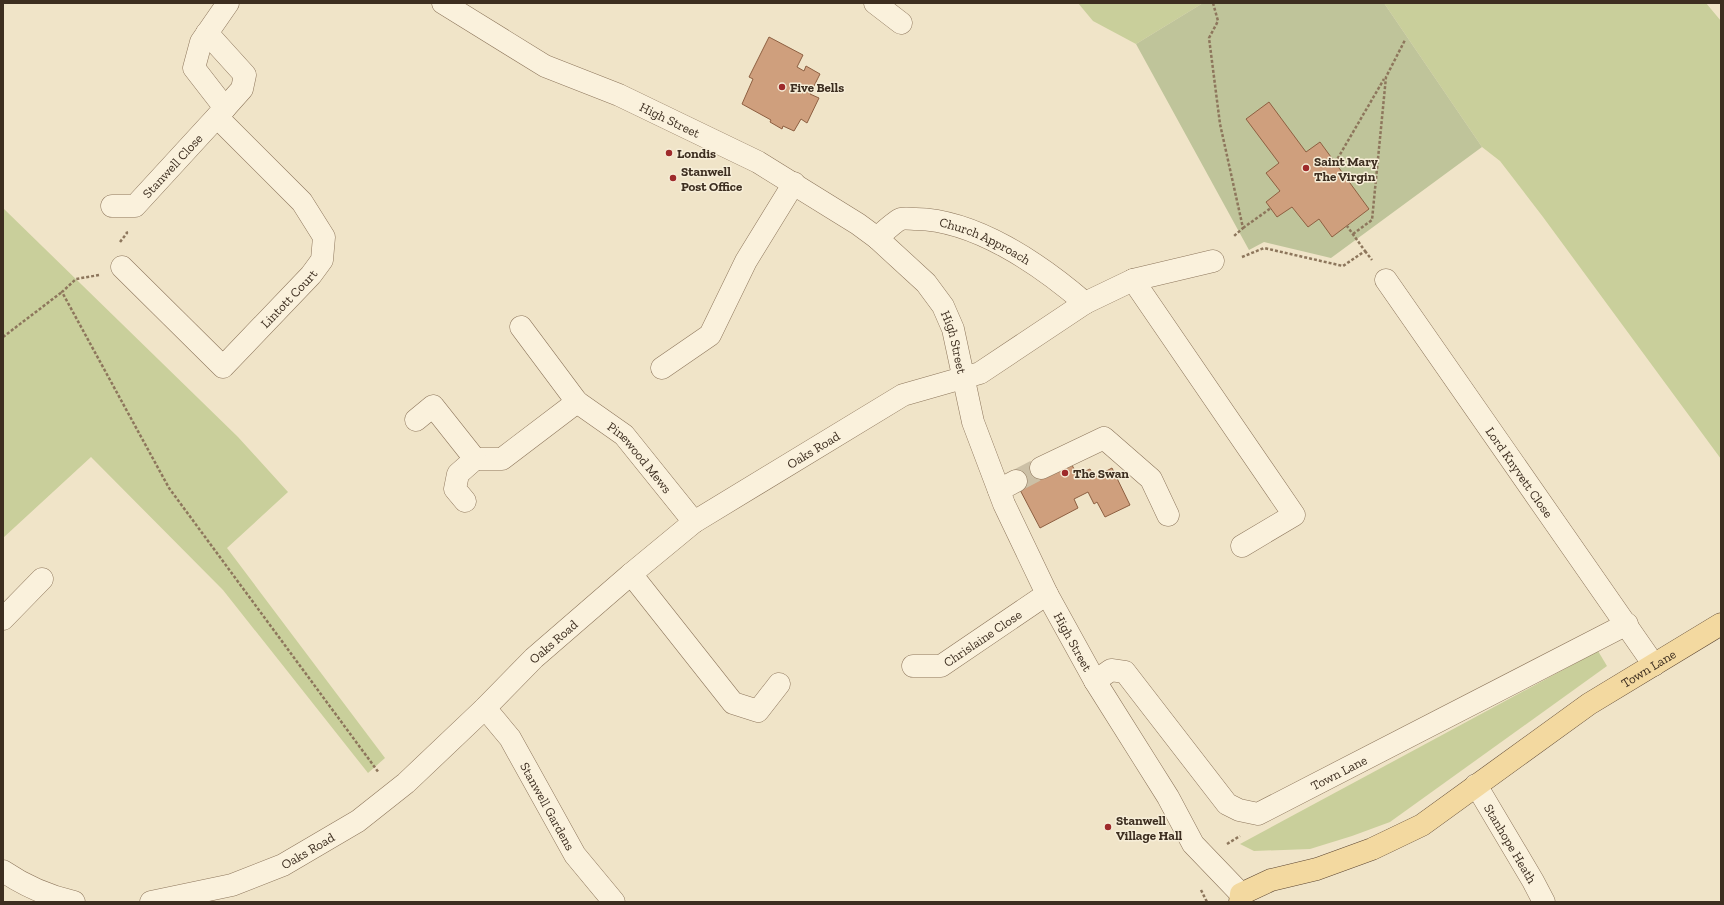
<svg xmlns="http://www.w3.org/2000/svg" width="1724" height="905" font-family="'Zilla Slab',serif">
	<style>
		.green { fill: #c9cf9b }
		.cemetery { fill: #bfc49a }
		.building { fill: #cf9f7d; stroke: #8d5f41 }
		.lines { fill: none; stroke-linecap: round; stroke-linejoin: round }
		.minor-tunnel { stroke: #ccc0a6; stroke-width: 22; stroke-dasharray: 22 11; stroke-linecap: butt }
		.minor-casing { stroke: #8d765c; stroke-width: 23 }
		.major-casing { stroke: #5b4430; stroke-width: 23 }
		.path { stroke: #8d765c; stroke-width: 2.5; stroke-dasharray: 3 2; stroke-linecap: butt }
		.minor { stroke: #faf1dc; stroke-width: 22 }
		.major { stroke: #f3d9a0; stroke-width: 22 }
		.poi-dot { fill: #9e2a2b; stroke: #f7eed8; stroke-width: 1.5 }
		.labels { text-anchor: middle; stroke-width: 3; stroke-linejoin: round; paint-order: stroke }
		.poi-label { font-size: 13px; font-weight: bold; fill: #3d2e20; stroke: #f7eed8; text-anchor: start }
		.street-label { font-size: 13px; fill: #3d2e20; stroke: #f7eed8 }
	</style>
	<rect width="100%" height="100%" fill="#f0e4c8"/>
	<g class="green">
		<polygon points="1078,3 1203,3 1136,44 1093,21"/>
		<polygon points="1384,3 1706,3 1721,21 1721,459 1543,217 1500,161 1482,147"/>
		<polygon points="3,208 238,437 288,492 227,548 385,758 368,773 223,590 91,457 3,538"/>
		<polygon points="1598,651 1607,666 1390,822 1352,836 1310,849 1254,851 1240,844"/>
	</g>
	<polygon class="cemetery" points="1203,3 1384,3 1482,147 1331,258 1264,242 1249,250 1136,44"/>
	<g class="building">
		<polygon points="769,37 803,55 797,67 804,71 806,66 820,74 810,94 819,98 807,123 801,119 794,131 783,126 782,129 770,122 771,120 742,104 753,79 749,77"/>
		<polygon points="1269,102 1306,152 1320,142 1369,209 1332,237 1319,219 1308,227 1292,207 1277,217 1266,202 1280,191 1266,173 1279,163 1246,119"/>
		<polygon points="1070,461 1077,475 1090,469 1095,477 1112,468 1130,505 1105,517 1097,502 1094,504 1088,492 1074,499 1078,508 1040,528 1019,488"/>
	</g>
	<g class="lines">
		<polyline class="minor-tunnel" points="1016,481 1041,468"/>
		<defs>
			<g id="minor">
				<path id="s1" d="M 443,3 L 545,66 L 619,95 L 758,162 L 858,224 L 877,238 L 926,283 L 943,306 L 953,329 L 973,422 L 1004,504 L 1047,594 L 1095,681 L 1168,797 L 1193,844 L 1241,894"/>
				<polyline points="875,3 901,23"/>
				<polyline points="207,33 245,75 242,89 225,108"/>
				<path id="s2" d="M 112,206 L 135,206 L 225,108 L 194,68 L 201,42 L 228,3"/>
				<path id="s3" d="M 877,238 C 883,233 895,221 901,219 C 905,218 912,219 916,219 C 976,220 1041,265 1085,303"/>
				<path id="s4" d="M 122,267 L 223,367 L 311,275 L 322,260 L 324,237 L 302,202 L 217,117"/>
				<polyline points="1133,280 1294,515 1242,546"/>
				<path id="s5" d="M 1386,280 L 1654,665"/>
				<path id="s6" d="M 521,327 L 577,402 L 624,435 L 694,522"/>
				<polyline points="662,368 710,335 746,261 794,183"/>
				<polyline points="416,420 433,406 475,459 502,459 577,402"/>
				<polyline points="1041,468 1104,438 1151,479 1168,515"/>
				<polyline points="999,490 1016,481"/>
				<polyline points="465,501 455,489 458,474 475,459"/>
				<polyline points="631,574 733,703 758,711 779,684"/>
				<polyline points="3,619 42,579"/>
				<path id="s7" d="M 913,666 L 941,666 L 1047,594"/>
				<path id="s8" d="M 1095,681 L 1111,670 L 1125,672 L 1227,804 L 1239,810 L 1258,814 L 1627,624"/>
				<path id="s9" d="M 485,708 L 510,738 L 575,855 L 614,902"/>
				<path id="s10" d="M 1476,785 L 1533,881 L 1544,902"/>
				<path d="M 3,871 C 25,886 48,896 74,902"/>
				<path id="s11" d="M 151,902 L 232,885 L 283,865 L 358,821 L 406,783 L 485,708 L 534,658 L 631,574 L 694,522 L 903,395 L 980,373 L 1085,303 L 1133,280 L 1213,261"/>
			</g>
			<g id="major">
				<path id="s12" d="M 1240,902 L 1241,894 L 1271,880 L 1317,869 L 1372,849 L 1422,825 L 1589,704 L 1721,624"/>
			</g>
		</defs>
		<use href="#minor" class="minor-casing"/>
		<use href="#major" class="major-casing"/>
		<g class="path">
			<polyline points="1213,3 1218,21 1209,38 1220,124 1243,228 1233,237"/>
			<polyline points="1335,163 1384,79"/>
			<polyline points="1243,228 1271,208"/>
			<polyline points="1353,234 1372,220 1386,77 1405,40"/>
			<polyline points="120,242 127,233 126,230"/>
			<polyline points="1365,251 1372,260"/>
			<polyline points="1242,257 1264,248 1343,266 1365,251 1347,226"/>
			<polyline points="99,275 76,279 62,292 169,488 379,773"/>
			<polyline points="3,337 62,292"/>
			<polyline points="1227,844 1240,836"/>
			<polyline points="1201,890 1207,902"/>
		</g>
		<use href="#minor" class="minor"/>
		<use href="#major" class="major"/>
	</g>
	<g class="poi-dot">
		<circle cx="782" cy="87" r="4"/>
		<circle cx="669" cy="153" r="4"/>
		<circle cx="1306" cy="168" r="4"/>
		<circle cx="673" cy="178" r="4"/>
		<circle cx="1065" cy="473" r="4"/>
		<circle cx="1108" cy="827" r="4"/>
	</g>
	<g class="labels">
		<g class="poi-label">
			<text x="790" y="92">Five Bells</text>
			<text x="677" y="158">Londis</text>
			<text x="1314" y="166">Saint Mary<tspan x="1314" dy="15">The Virgin</tspan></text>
			<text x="681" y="176">Stanwell<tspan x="681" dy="15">Post Office</tspan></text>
			<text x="1073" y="478">The Swan</text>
			<text x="1116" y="825">Stanwell<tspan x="1116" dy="15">Village Hall</tspan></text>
		</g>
		<g class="street-label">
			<text dy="5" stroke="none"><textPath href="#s1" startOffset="256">High Street</textPath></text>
			<text dy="5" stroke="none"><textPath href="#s2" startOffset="78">Stanwell Close</textPath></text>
			<text dy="5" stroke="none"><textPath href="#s3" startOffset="119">Church Approach</textPath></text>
			<text dy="5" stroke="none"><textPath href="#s4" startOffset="237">Lintott Court</textPath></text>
			<text dy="5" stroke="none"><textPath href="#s1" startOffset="628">High Street</textPath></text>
			<text dy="5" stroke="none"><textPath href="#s11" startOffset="814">Oaks Road</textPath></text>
			<text dy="5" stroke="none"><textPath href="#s6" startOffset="178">Pinewood Mews</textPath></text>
			<text dy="5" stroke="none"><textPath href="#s5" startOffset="234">Lord Knyvett Close</textPath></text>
			<text dy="5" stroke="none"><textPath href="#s7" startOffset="78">Chrislaine Close</textPath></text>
			<text dy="5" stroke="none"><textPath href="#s11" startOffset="490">Oaks Road</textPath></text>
			<text dy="5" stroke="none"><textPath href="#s1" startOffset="952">High Street</textPath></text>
			<text dy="5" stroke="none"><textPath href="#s12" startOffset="478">Town Lane</textPath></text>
			<text dy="5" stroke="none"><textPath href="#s8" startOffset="324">Town Lane</textPath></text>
			<text dy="5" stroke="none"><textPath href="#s9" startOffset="117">Stanwell Gardens</textPath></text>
			<text dy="5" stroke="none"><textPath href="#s10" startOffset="68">Stanhope Heath</textPath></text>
			<text dy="5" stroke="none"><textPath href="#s11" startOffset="166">Oaks Road</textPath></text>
		</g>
	</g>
	<rect width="1724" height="905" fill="none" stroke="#3d2e20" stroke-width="8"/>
</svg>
